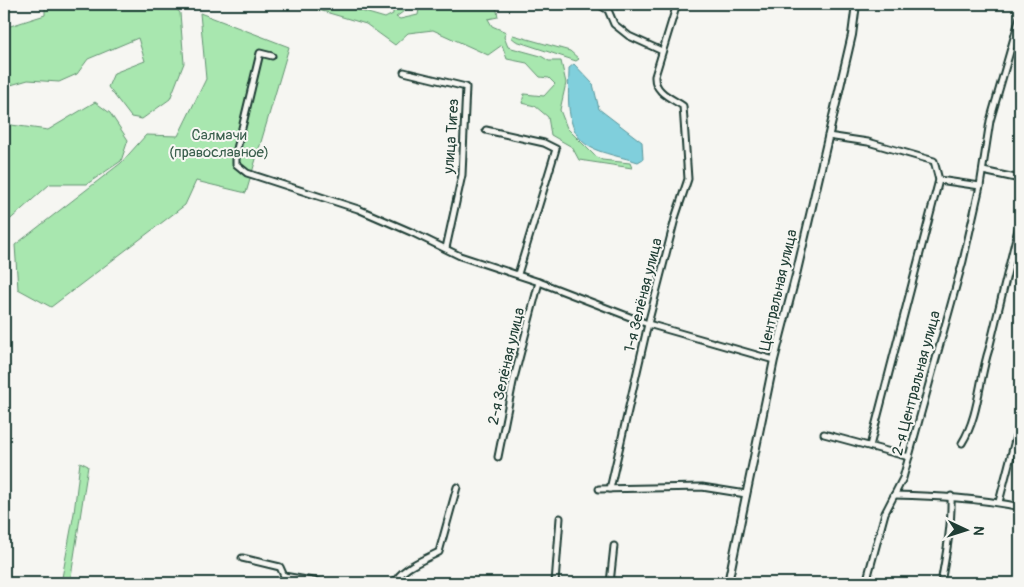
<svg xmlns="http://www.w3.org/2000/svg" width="1024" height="587" font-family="Pangolin,sans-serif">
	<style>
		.green { fill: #a8e7af; stroke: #649272 }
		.water { fill: #80cfdc; stroke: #599599 }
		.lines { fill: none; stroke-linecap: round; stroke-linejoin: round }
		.minor-casing { stroke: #1f3d34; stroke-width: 9 }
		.tertiary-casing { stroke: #1f3d34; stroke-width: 10 }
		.minor { stroke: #f6f6f2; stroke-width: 5 }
		.tertiary { stroke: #f6f6f2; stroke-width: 6 }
		.labels { text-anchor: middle; stroke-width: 4; stroke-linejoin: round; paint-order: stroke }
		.park-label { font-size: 15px; fill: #3a5f4d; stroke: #f6f6f2 }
		.street-label { font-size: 15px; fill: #1f3d34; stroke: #f6f6f2 }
	</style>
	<rect width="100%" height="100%" fill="#f6f6f2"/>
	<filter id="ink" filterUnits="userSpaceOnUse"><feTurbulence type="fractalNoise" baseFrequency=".02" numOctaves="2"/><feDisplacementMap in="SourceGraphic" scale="10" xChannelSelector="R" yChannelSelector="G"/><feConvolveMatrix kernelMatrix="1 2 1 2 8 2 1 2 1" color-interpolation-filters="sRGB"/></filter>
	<g filter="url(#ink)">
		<g class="green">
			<polygon points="45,4 173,4 180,13 184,63 170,99 142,119 131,117 108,87 114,73 145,61 138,38 88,59 77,74 59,82 28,80 4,87 4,28 45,15"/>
			<polygon points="337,4 385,18 393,14 393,4 405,4 407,9 396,17 400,19 418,15 419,9 425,4 496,4 498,17 488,19 492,26 506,32 504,37 508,47 541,56 549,61 561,61 566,83 560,110 567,128 594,155 602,160 630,163 632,168 579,160 572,147 551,135 548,117 535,106 522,103 524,94 544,96 555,84 549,78 540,77 527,63 507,59 502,45 488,55 433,30 408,33 395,45 366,24 312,8 310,5"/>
			<polygon points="200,13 289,47 246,193 196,181 185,205 51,307 18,289 15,245 121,163 146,135 178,136 206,79"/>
			<polygon points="513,35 570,51 579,59 576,61 516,41 511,37"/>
			<polygon points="95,102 110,113 128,140 121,161 87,184 50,184 4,225 4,124 48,130"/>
			<polygon points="80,462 88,466 70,583 61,583 74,513"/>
		</g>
		<path class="water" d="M 574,64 L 593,84 L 599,109 L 642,142 L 643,159 L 638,162 C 626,158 600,153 590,147 C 563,132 569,93 569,68 Z"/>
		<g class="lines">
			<defs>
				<g id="minor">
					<polyline points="598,4 608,10 614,24 629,36 662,51"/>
					<polyline points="272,56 260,53 236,153 236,164 247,173 358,209 411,232 460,256 539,282 648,324 774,360"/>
					<polyline points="404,72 466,87 462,175 446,248"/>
					<polyline points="486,130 544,143 556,149 518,274"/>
					<polyline points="828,136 868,142 934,161 939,180 870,446"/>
					<polyline points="983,171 1020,179"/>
					<polyline points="939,180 980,186"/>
					<polyline points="824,434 909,457"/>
					<path d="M 962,443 C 979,416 979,379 989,349 L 1020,221"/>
					<polyline points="498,457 513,382 539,282"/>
					<polyline points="599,489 702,487 746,494"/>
					<path d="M 610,489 L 648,324 L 676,215 L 688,179 L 683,106 C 671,98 654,92 655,76 L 677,4"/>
					<path d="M 894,495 C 936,496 978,498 1020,507"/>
					<polyline points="999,502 1020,421"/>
					<polyline points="242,558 280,567 284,576 324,583"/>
					<path d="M 395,583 C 400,568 426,559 439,552 L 457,487"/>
					<polyline points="555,583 560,518"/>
					<polyline points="610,583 614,546"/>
					<polyline points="866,583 885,513 903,478 963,261 980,186 990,121 1020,17"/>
					<path d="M 941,583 C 946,555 952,525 951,496"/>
				</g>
				<polyline id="tertiary" points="728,583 774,360 796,275 852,35 856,4"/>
			</defs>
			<use href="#minor" class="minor-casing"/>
			<use href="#tertiary" class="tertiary-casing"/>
			<use href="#minor" class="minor"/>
			<use href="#tertiary" class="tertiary"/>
		</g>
	</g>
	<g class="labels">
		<g class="park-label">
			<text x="219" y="140">Салмачи<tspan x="219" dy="17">(православное)</tspan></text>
		</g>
		<g class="street-label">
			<text transform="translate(451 136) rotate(-86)" y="5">улица Тигез</text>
			<text transform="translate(778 290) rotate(-77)" y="5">Центральная улица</text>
			<text transform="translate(643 295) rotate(-76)" y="5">1-я Зелёная улица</text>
			<text transform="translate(506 366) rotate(-77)" y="5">2-я Зелёная улица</text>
			<text transform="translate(916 383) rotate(-75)" y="5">2-я Центральная улица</text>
		</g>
	</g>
	<rect width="1024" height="587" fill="none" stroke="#f6f6f2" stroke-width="20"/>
	<rect x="10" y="10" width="1004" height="567" fill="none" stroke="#1f3d34" stroke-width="2" filter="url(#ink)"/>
	<g transform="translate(966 530) rotate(94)" stroke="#f6f6f2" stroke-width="4" paint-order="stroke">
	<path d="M0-4L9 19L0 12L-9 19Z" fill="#1f3d34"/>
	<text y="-8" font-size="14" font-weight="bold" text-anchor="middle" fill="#1f3d34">N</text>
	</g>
</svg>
